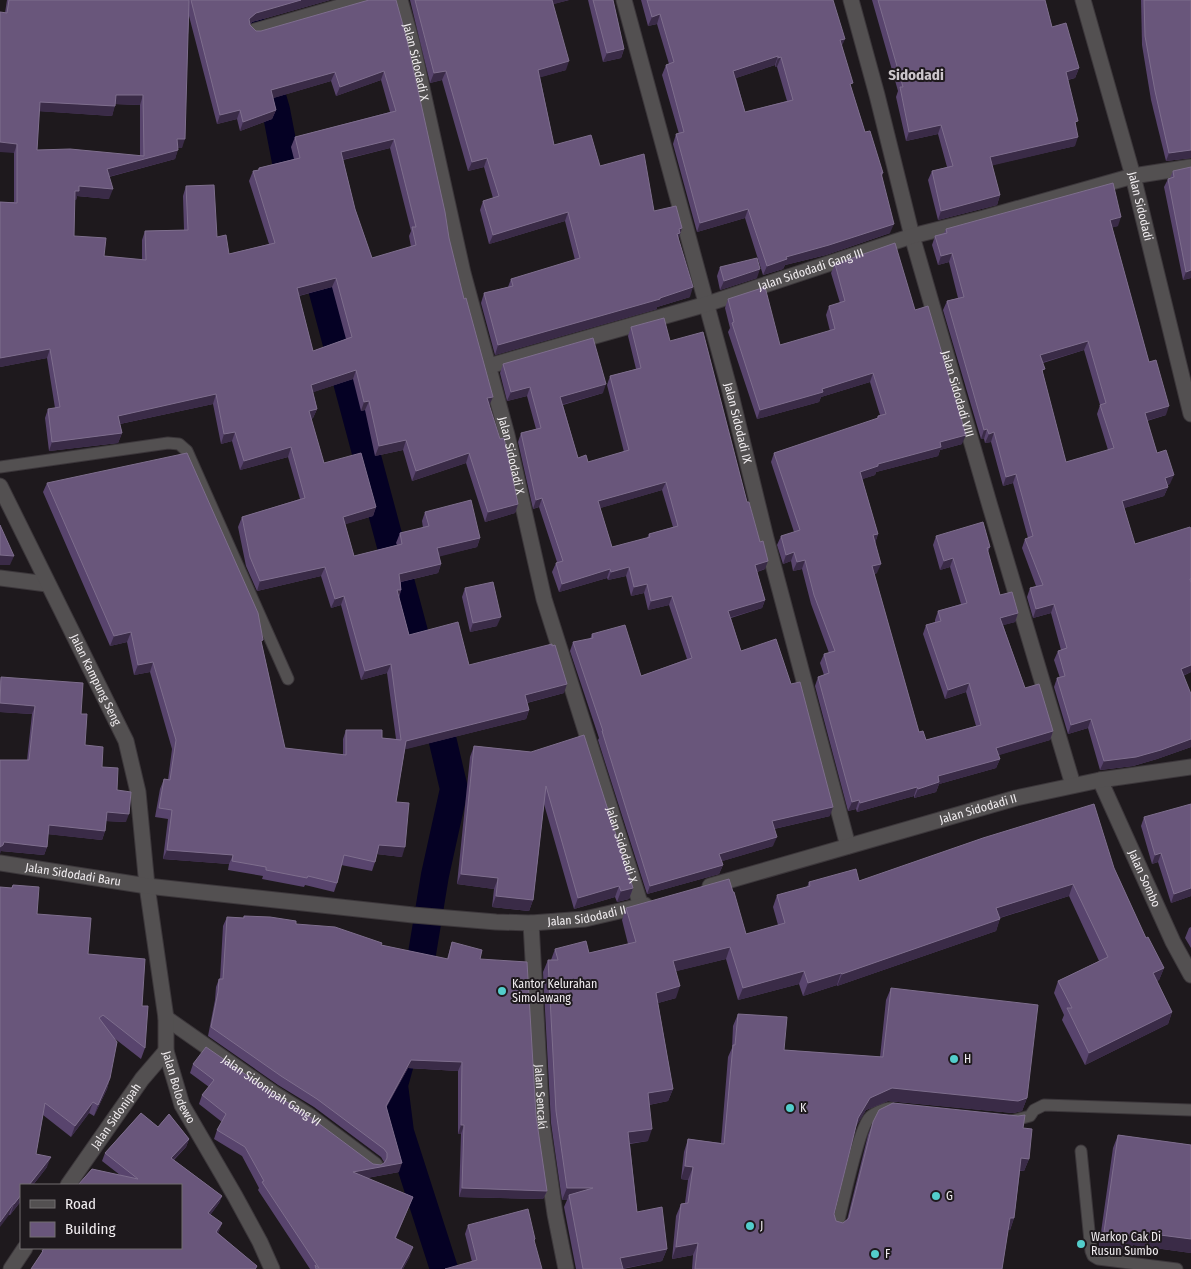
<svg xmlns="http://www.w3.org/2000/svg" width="1191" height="1269" font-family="'Fira Sans Condensed',sans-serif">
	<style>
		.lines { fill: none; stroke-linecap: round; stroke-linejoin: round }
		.canal { stroke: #050124; stroke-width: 28 }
		.service-casing { stroke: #3c373b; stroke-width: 13 }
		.minor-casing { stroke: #3c373b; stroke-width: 17 }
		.tertiary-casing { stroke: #3c373b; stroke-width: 17 }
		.service { stroke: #535051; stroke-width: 11 }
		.minor { stroke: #535051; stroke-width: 15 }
		.tertiary { stroke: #535051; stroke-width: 15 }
		.wall { fill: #58446d; fill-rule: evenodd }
		.shaded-wall { fill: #3a2b47 }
		.building { fill: #69567b; stroke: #7e6e8d; fill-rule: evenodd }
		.poi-dot { fill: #53cdcb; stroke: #1e191d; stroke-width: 2 }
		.labels { text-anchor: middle; stroke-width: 4; stroke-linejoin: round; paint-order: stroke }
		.street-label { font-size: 12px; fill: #f1edf0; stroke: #1e191d }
		.poi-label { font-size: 12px; fill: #f1edf0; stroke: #1e191d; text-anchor: start }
		.quarter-label { font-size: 15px; font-weight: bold; fill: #cdc7cc; stroke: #1e191d }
	</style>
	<rect width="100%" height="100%" fill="#1e191d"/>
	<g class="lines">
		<g class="canal">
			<polyline points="244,0 276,110 293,198"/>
			<polyline points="313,255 440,729 454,789 435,875 416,990"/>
			<polyline points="402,1056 394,1085 400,1132 444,1269"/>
		</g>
		<defs>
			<g id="service">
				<polyline points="0,467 168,443 179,444 187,451 288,679"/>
				<polyline points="1011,1121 1030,1116 1034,1110 1044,1105 1191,1110"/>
				<polyline points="1081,1151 1091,1251 1093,1256 1098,1259 1177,1269"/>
				<path d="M 837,1228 C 842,1209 859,1126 870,1117 C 874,1113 885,1108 891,1108"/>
			</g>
			<g id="minor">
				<path id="s1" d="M 400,0 L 412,43 L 463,273 L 507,435 L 544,599 L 641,906"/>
				<path id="s2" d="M 624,0 L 730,391 L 766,538 L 848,846"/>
				<path id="s3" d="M 851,0 L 877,95 L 912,236 L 990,506 L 1073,785"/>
				<path id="s4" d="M 1083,0 L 1133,176 L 1191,414"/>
				<polyline points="255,31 364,0"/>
				<path id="s5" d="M 489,366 L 707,304 L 912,236 L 984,218 L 1133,176 L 1191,167"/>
				<polyline points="0,578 47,584"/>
				<path id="s6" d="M 1100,780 L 1173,942 L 1191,975"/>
				<path id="s7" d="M 531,923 L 542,1124 L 555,1214 L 566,1269"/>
				<path id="s8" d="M 166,1018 L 273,1093 L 308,1115 L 375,1165"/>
				<path id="s9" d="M 68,1185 L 142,1079 L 166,1051"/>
				<polyline points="11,1269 25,1248"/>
			</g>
			<g id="tertiary">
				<path id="s10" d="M 0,486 L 126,741 L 138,792 L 147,886 L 166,1018 L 166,1051 L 182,1105 L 235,1196 L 260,1242 L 272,1269"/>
				<path id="s11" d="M 0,863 L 147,886 L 413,915 L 496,922 L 531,923 L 585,919 L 645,905"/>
				<path id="s12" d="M 710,886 L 1016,798 L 1100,780 L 1191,767"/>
			</g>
		</defs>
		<use href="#service" class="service-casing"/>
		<use href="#minor" class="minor-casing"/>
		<use href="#tertiary" class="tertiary-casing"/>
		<use href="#service" class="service"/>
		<use href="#minor" class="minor"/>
		<use href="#tertiary" class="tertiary"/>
	</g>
	<g class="wall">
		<path d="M 7,0 L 330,0 L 252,22 L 250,25 L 256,31 L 261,31 L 369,0 L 449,238 L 489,406 L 518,504 L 515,513 L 485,522 L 466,463 L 412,481 L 403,450 L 375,456 L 365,410 L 361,411 L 353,379 L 313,392 L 317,409 L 313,418 L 311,419 L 324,463 L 376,507 L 373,516 L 345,524 L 354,556 L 397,545 L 396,543 L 400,533 L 423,528 L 422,521 L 425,512 L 480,538 L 477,547 L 439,556 L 441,564 L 438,573 L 401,582 L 401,590 L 399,598 L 409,635 L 469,665 L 564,693 L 527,703 L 529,710 L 526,719 L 405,749 L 396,802 L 402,857 L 377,854 L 375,862 L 372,871 L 341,865 L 337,883 L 334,892 L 305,885 L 304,887 L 262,879 L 263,876 L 228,870 L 229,864 L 163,859 L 168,819 L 155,817 L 160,789 L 164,779 L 168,780 L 172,749 L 150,672 L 134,675 L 127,642 L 110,646 L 43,492 L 47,483 L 262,645 L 285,748 L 343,755 L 343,739 L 346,730 L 382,738 L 396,739 L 387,673 L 361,680 L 341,605 L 331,608 L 321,576 L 257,591 L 246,566 L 238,527 L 242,517 L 300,499 L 288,457 L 240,470 L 232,441 L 221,444 L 213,404 L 120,424 L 122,433 L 118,443 L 49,451 L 45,418 L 48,409 L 55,408 L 47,358 L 0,367 L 0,202 L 14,202 L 14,153 L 5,13 ZM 189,16 L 217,124 L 237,119 L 240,131 L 272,119 L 276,110 L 273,98 L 331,81 L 336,96 L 381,80 L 390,112 L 295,137 L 291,147 L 294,159 L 259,168 L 258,170 L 253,171 L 249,181 L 269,244 L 229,254 L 217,237 L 186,186 L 183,196 L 184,230 L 145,231 L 142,240 L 142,260 L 104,256 L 74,236 L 74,200 L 76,200 L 77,196 L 109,199 L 109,177 L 175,159 L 178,148 L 182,148 ZM 115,104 L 140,105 L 140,156 L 37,150 L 39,111 L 112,116 ZM 390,148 L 411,231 L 409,236 L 411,247 L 372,258 L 355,209 L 343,160 ZM 332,287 L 346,339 L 313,351 L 299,296 Z"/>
		<polygon points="410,0 569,0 553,4 566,70 540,77 554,145 600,166 654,211 682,228 678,238 690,297 657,307 657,309 495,355 481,303 484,293 508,287 511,279 575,260 565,221 489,244 480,210 483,201 493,198 484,167 468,171 442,80 430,83"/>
		<polygon points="588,0 613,0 624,49 621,58 603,62"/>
		<path d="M 641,0 L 833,0 L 842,46 L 851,87 L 865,132 L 883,173 L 882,176 L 890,233 L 826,255 L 785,265 L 783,269 L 763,275 L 745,218 L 697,232 L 673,144 L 676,134 L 679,134 L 662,75 L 666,65 L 669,64 L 657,24 L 648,26 ZM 775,65 L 775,67 L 777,67 L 787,101 L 745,112 L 736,78 Z"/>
		<polygon points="872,0 1045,0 1052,27 1079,68 1075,78 1068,80 1076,127 1075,146 992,165 1000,195 997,205 938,220 928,180 932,171 947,167 938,134 906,141 896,97 898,91"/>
		<polygon points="1141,0 1191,0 1191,158 1166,161 1151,100 1142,45"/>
		<polygon points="1173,171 1191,278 1183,280 1164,187 1168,179 1170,178"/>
		<path d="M 1118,226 L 1112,227 L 1149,362 L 1166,415 L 1147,421 L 1157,453 L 1170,484 L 1167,485 L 1168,487 L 1164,496 L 1124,508 L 1135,544 L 1191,529 L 1191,672 L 1183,676 L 1191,694 L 1191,747 L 1157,759 L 1133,766 L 1100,770 L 1088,728 L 1068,734 L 1054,687 L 1057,678 L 1060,678 L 1054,660 L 1058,651 L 1061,650 L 1051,613 L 1033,618 L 1027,597 L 1030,588 L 1036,586 L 1022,548 L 1025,539 L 1028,538 L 1013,483 L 1003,486 L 991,442 L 985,443 L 984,439 L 981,439 L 943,310 L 947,301 L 958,298 L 949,262 L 938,265 L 932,245 L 935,236 L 944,233 L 946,229 ZM 1084,350 L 1100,405 L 1097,414 L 1108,450 L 1066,462 L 1043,374 L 1043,363 Z"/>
		<polygon points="835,264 915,310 962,444 940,450 938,456 876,472 875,475 862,479 878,534 875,543 877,573 874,574 919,732 926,740 976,726 966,692 945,699 923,634 926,625 935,622 935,620 938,611 961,604 950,567 940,570 933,545 936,536 990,547 988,552 1000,595 1018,613 1015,622 1003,625 1025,688 1053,731 1050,740 998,755 1000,759 996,768 939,784 936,792 914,798 914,796 857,812 856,809 848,811 815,686 818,677 824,675 820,663 824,654 829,653 811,604 802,569 793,571 791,561 783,564 777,545 781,536 794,532 771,462 774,453 877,419 878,416 880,415 870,382 821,397 819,402 757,419 728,332 730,328 725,308 728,299 780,345 830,331 826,315 829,306 840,303 831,273"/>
		<polygon points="720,267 757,278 720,290 717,276"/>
		<path d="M 631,327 L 670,341 L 765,569 L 757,572 L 765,600 L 762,608 L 731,618 L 741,651 L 830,816 L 774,829 L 773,846 L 722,861 L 723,865 L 719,874 L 647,894 L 598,740 L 599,738 L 570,651 L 573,642 L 590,639 L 592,634 L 641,676 L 687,659 L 669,605 L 648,610 L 644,593 L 631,596 L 626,576 L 608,580 L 607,578 L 559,592 L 552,572 L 556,563 L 557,562 L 539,507 L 533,509 L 518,442 L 521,433 L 536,429 L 527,396 L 507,401 L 500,373 L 503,364 L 603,393 L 563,405 L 578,458 L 588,462 L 624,452 L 607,385 L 610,376 L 636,369 L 628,336 ZM 662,490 L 673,527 L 649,534 L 647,538 L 612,547 L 600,508 Z"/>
		<polygon points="465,588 497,626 470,632 462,597"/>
		<polygon points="1,677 81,714 85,745 102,767 117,790 126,822 106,821 105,831 102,840 48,834 47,847 44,855 1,851 0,854 27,760 32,714 0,712 0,681"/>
		<polygon points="474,746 531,752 633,888 629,899 617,902 615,897 574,909 544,804 533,900 529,911 492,907 494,889 457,884 470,757"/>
		<polygon points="1144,817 1191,896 1171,903 1158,862 1152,864 1141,826"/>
		<polygon points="1114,868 1146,938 1164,968 1159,980 1157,981 1172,1012 1168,1024 1085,1065 1062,1020 1064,1015 1054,993 1058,981 1099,961 1069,896 1000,918 996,931 837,986 837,985 803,996 799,984 738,1000 726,959 676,971 676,998 658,1003 673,1089 668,1101 649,1105 648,1141 630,1144 637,1212 667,1249 662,1261 623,1269 576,1269 564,1207 567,1200 562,1200 551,1123 543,972 548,960 551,960 555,949 589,953 628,944 622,920 626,908 733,892 746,934 778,925 773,907 777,895 807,887 809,882 859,881"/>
		<polygon points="13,885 37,914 88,954 142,1006 145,1048 141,1059 114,1038 110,1078 107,1089 94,1116 89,1113 71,1137 43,1115 36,1154 47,1167 33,1185 21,1185 21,1201 10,1215 9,1215 11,888"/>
		<polygon points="244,916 296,924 381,945 447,959 452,942 480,959 536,1116 547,1191 543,1199 459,1197 461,1134 458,1134 458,1071 408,1068 386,1108 399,1172 367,1178 413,1197 396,1238 410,1256 403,1269 310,1269 258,1190 259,1188 242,1156 214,1139 217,1130 222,1122 199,1104 202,1095 209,1087 190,1073 193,1064 373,1164 381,1165 384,1163 384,1162 381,1157 314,1107 278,1085 208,1036 215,1000 216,987 219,979 220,979 223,926 227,917 243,918"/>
		<polygon points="1191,927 1191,948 1185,938 1189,928"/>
		<polygon points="891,988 1027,1098 1022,1111 1013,1113 888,1101 866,1110 856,1126 834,1214 836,1221 843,1223 847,1220 868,1135 873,1122 1023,1128 1029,1159 1024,1171 1020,1171 1014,1218 1010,1230 1008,1230 1002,1269 692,1269 693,1255 672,1259 676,1216 681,1204 685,1203 688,1180 681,1179 684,1152 688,1139 721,1143 728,1057 732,1048 733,1026 738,1014 784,1050 880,1057 886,1000"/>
		<polygon points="141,1113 158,1127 169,1114 189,1139 186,1147 174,1160 222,1196 219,1203 210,1215 222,1223 218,1233 257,1266 256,1269 31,1269 40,1256 44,1248 181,1248 181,1185 78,1185 92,1169 120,1175 102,1161 105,1153"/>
		<polygon points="1118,1135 1191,1145 1191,1253 1133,1245 1131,1250 1099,1246 1113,1148"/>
		<polygon points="468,1225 535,1239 534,1242 472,1262 465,1234"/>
	</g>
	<g class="shaded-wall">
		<polygon points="301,0 330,0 252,22 246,28 249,19 256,13"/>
		<polygon points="550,0 569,0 547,6"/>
		<polygon points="660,14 657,24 648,26 652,17"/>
		<polygon points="845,39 841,48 840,40"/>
		<polygon points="624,49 621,58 603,62 607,53"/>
		<polygon points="778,56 775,65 730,80 733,71"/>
		<polygon points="781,57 777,67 775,67 778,58"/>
		<polygon points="569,61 566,70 535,79 538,70"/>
		<polygon points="1079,68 1075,78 1062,81 1066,72"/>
		<polygon points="384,71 381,80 336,96 340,87"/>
		<polygon points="446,71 442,80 430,83 434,73"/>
		<polygon points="335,72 331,81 267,100 271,90"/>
		<polygon points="116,95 143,95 140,105 113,104"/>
		<polygon points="40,102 115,106 112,116 36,111"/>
		<polygon points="240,110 237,119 217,124 220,115"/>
		<polygon points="276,110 272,119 240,131 243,122"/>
		<polygon points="941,125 938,134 906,141 909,132"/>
		<polygon points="1078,137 1075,146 986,167 990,157"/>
		<polygon points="177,139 185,139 182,148 174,148"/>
		<polygon points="394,139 390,148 337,161 341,152"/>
		<polygon points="0,142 17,144 14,153 0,152"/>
		<polygon points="178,150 175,159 104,178 107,169"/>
		<polygon points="1191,150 1191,158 1166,161 1169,153"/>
		<polygon points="487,158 484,167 468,171 472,162"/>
		<polygon points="79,186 113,189 109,199 77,196 76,200 71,200 75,191"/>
		<polygon points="1000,195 997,205 938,220 941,211"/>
		<polygon points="748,209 745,218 697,232 700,223"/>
		<polygon points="568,212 565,221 489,244 493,235"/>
		<polygon points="1121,217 1118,226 1107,229 1110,220"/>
		<polygon points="894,224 890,233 826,255 785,265 783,269 763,275 767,266 786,257"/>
		<polygon points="682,228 679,238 678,238 677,234 679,229"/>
		<polygon points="952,253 949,262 938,265 941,256"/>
		<polygon points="760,269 757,278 720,290 724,281"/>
		<polygon points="1191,270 1191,278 1183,280 1186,272"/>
		<polygon points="336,278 332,287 294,297 297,288"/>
		<polygon points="693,287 690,297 657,307 657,309 495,355 498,345"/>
		<polygon points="1088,341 1084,350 1037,364 1040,355"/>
		<polygon points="50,349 47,358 0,367 0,358"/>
		<polygon points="356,370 353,379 308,394 311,385"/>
		<polygon points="873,373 870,382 821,397 819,402 757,419 760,410 822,389"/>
		<polygon points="606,384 603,393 557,406 560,397"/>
		<polygon points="530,387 527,396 507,401 511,392"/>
		<polygon points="216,394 213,404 115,425 118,416"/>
		<polygon points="493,397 489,406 487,398"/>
		<polygon points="369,401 365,410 361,411 364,402"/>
		<polygon points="1169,406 1166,415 1142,422 1145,413"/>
		<polygon points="317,409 313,418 306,420 309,411"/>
		<polygon points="987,429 984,439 981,439 984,430"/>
		<polygon points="235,432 232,441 221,444 224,434"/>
		<polygon points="994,432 991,442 985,443 989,434"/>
		<polygon points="122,433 118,443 49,451 52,442"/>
		<polygon points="966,435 962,444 940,450 938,456 876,472 875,475 857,481 860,472 878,464 940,442"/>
		<polygon points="406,440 403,450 375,456 379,446"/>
		<polygon points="291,447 288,457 240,470 244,461"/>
		<polygon points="469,453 466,463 412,481 416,471"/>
		<polygon points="1016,474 1013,483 1003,486 1006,477"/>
		<polygon points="1174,475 1170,484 1161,487 1165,478"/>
		<polygon points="666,482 662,490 594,510 598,501"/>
		<polygon points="1168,487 1164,496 1118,510 1122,501"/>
		<polygon points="542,498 539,507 533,509 536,500"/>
		<polygon points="518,504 515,513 485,522 488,512"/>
		<polygon points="376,507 373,516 340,526 343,517"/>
		<polygon points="878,534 875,543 873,535"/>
		<polygon points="480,538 477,547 434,558 437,548"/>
		<polygon points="794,552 791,561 783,564 786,555"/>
		<polygon points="0,555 14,556 10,565 0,565"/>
		<polygon points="953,558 950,567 940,570 944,561"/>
		<polygon points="805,560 802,569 793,571 797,562"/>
		<polygon points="768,561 765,569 751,574 755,565"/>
		<polygon points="441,564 438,573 396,583 399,574"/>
		<polygon points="881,564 877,573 868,576 872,566"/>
		<polygon points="325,567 321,576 257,591 260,581"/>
		<polygon points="629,567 626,576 608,580 611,572"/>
		<polygon points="610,569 607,578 559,592 562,584"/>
		<polygon points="647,584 644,593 631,596 634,587"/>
		<polygon points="397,590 401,590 398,599"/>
		<polygon points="344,596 341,605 331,608 335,599"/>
		<polygon points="672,596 669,605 648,610 651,601"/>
		<polygon points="765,600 762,608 725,619 728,611"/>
		<polygon points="1054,604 1051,613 1033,618 1036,609"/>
		<polygon points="1018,613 1015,622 997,627 1000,618"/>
		<polygon points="501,617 497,626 470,632 473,623"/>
		<polygon points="131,632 127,642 110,646 114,636"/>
		<polygon points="153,662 150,672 134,675 138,665"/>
		<polygon points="391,664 387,673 361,680 365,671"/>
		<polygon points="1191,665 1191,672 1177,678 1181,669"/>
		<polygon points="969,683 966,692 945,699 948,690"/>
		<polygon points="567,684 564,693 522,704 525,695"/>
		<polygon points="0,703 35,706 32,714 0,712"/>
		<polygon points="529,710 526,719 403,750 406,741"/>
		<polygon points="1091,719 1088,728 1068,734 1071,725"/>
		<polygon points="1053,731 1050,740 993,757 996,748"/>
		<polygon points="1191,739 1191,747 1157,759 1133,766 1100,770 1104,761"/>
		<polygon points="1000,759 996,768 939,784 936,792 914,798 918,789 938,776"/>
		<polygon points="917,787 914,796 857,812 860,803"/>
		<polygon points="859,800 856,809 848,811 852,802"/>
		<polygon points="833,807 830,816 769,830 772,821"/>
		<polygon points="107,812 129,814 126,822 104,821"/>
		<polygon points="49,825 105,831 102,840 46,834"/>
		<polygon points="777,837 773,846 716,863 719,854"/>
		<polygon points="4,842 47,847 44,855 1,851 0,854 0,847"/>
		<polygon points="379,845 405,847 402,857 376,854"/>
		<polygon points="167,850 233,855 229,864 163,859"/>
		<polygon points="1161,853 1158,862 1152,864 1155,855"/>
		<polygon points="723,865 719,874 647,894 650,886"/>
		<polygon points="461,874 498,878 494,889 457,884"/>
		<polygon points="1073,884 1069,896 992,920 996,908"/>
		<polygon points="619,886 615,897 574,909 578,898"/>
		<polygon points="633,888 629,899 617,902 621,891"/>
		<polygon points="1191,888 1191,896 1171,903 1174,894"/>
		<polygon points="496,896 533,900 529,911 492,907"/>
		<polygon points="1000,919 996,931 837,986 842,974"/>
		<polygon points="730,947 726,959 669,973 673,961"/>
		<polygon points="1164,968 1159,980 1148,986 1153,973"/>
		<polygon points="804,971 799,984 738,1000 743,988"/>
		<polygon points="841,973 837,985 803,996 808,983"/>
		<polygon points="680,986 676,998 651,1005 656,993"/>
		<polygon points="1172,1012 1168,1024 1085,1065 1089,1053"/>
		<polygon points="411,1060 462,1062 458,1071 408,1068 382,1114 386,1106"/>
		<polygon points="110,1078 107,1089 94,1116 98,1105"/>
		<polygon points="892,1088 1027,1098 1022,1111 1013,1113 888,1101 866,1110 854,1130 858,1118 870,1098"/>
		<polygon points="673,1089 668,1101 643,1106 648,1093"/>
		<polygon points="93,1102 89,1113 71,1137 75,1126"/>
		<polygon points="461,1125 464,1125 461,1134 458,1134"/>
		<polygon points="652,1129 648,1141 624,1144 628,1132"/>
		<polygon points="189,1139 186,1147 168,1165 171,1158"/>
		<polygon points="51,1157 47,1167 33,1185 29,1185"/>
		<polygon points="1021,1158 1029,1159 1024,1171 1017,1170"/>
		<polygon points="402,1163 399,1172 350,1181 353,1172"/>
		<polygon points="685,1166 693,1167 688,1180 681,1179"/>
		<polygon points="462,1188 547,1191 543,1199 459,1197"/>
		<polygon points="567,1188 593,1188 569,1195 567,1200 562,1200"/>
		<polygon points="21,1195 21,1201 10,1215 14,1204"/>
		<polygon points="222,1196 219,1203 206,1221 208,1213"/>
		<polygon points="13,1204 9,1215 0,1227 0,1222"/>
		<polygon points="1010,1218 1014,1218 1010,1230 1005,1230"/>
		<polygon points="222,1223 219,1231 213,1239 216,1232"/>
		<polygon points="1104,1232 1137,1232 1191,1239 1191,1253 1133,1245 1131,1250 1099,1246"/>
		<polygon points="698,1243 693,1255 672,1259 676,1247"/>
		<polygon points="413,1247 410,1256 403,1269 401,1269"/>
		<polygon points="667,1249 662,1261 620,1269 620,1258"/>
	</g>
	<g class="building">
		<path d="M 9,0 L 189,0 L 185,139 L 177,139 L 178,150 L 107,169 L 113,189 L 79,186 L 79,191 L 75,191 L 74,236 L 106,238 L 104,256 L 146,260 L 145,231 L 188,230 L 186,186 L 214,185 L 217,237 L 226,235 L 229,254 L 275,243 L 253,171 L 259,170 L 259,168 L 300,158 L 295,137 L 396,111 L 384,71 L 340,87 L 335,72 L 271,90 L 276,110 L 243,122 L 240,110 L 220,115 L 191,0 L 301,0 L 256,13 L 249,19 L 250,25 L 256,31 L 261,31 L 369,0 L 396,0 L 406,36 L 445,212 L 449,238 L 464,299 L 466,298 L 493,397 L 487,398 L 500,439 L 504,438 L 518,504 L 488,512 L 469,453 L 416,471 L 406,440 L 379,446 L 369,401 L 364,402 L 356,370 L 311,385 L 317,409 L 309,411 L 324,463 L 361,453 L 376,507 L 343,517 L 354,556 L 402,544 L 400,533 L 429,526 L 425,512 L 471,500 L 480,538 L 437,548 L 441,564 L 399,574 L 401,590 L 397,590 L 409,635 L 458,622 L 469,665 L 552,644 L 552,646 L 555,645 L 567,684 L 525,695 L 529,710 L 406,741 L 396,802 L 409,803 L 405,847 L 379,845 L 375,862 L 344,855 L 337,883 L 308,876 L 307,878 L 266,870 L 266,867 L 232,861 L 233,855 L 167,850 L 172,810 L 159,808 L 164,779 L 170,780 L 176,740 L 153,662 L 138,665 L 131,632 L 114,636 L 47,483 L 187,453 L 258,613 L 263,640 L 261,641 L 285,748 L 346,755 L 346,730 L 382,730 L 382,738 L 401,740 L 391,664 L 365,671 L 344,596 L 335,599 L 325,567 L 260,581 L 250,557 L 242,517 L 305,498 L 291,447 L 244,461 L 235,432 L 224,434 L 216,394 L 118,416 L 122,433 L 52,442 L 48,409 L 60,407 L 50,349 L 0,358 L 0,202 L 17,203 L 17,144 L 0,142 L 0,12 L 7,13 ZM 116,95 L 143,95 L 144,156 L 70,149 L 37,150 L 40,102 L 115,106 ZM 394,139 L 416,227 L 412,227 L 416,245 L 372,258 L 355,209 L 341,152 ZM 336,278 L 352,337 L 313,351 L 297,288 Z"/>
		<polygon points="415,0 552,0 569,61 538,70 554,145 591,135 600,166 644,154 654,211 676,206 682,228 679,229 680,233 677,234 693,287 660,298 660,299 498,345 484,293 513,286 511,279 580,258 568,212 493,235 483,201 499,196 487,158 472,162 446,71 434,73"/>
		<polygon points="593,0 613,0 624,49 607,53"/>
		<path d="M 647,0 L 833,0 L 845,39 L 840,40 L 853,83 L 850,84 L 865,132 L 870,131 L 883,173 L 881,173 L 894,224 L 829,245 L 786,257 L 787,259 L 767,266 L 748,209 L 700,223 L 676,134 L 684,132 L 666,65 L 674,62 L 660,14 L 652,17 ZM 778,56 L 778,58 L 781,57 L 793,100 L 745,112 L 733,71 Z"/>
		<polygon points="878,0 1045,0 1052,27 1066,23 1079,68 1066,72 1078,121 1075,122 1078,137 990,157 1000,195 941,211 932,171 953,166 941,125 909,132 900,87 903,87"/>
		<polygon points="1144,0 1191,0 1191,150 1169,153 1155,91 1145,36"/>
		<polygon points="1191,167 1191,270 1186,272 1168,179 1174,177 1173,171"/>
		<path d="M 1113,183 L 1121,217 L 1110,220 L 1149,362 L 1156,360 L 1169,406 L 1145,413 L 1157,453 L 1166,450 L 1174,475 L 1165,478 L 1168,487 L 1122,501 L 1135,544 L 1190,527 L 1191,529 L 1191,579 L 1190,579 L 1191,583 L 1191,665 L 1181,669 L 1191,694 L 1191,739 L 1161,750 L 1136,757 L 1104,761 L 1091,719 L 1071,725 L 1057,678 L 1065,676 L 1058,651 L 1067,648 L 1054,604 L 1036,609 L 1030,588 L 1043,585 L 1025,539 L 1033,536 L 1016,474 L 1006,477 L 994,432 L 989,434 L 987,429 L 984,430 L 947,301 L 964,297 L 952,253 L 941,256 L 935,236 L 947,233 L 946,229 ZM 1088,341 L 1106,403 L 1100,405 L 1114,448 L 1066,462 L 1042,370 L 1045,369 L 1040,355 Z"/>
		<polygon points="895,243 915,310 928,306 966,435 940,442 941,447 878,464 878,466 860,472 878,534 873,535 881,564 872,566 919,732 923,731 926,740 981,725 969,683 948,690 926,625 941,621 938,611 967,603 953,558 944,561 936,536 983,522 990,547 987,548 1000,595 1012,592 1018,613 1000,618 1025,688 1039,684 1053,731 996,748 1000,759 938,776 939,782 918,789 917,787 860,803 859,800 852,802 818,677 829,673 824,654 835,651 814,595 805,560 797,562 794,552 786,555 781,536 800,530 774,453 878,418 878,416 886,414 873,373 822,389 823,392 760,410 732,323 734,322 728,299 765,287 780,345 835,329 829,306 845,301 835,264"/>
		<polygon points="757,258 760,269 724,281 720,267"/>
		<path d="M 664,318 L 670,341 L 703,332 L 747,502 L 749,502 L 760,542 L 763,541 L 768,561 L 755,565 L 765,600 L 728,611 L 741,651 L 776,639 L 791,684 L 800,682 L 833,807 L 772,821 L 777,837 L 719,854 L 723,865 L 650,886 L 602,731 L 603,731 L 573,642 L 593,638 L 592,634 L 625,625 L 641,676 L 692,658 L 672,596 L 651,601 L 647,584 L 634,587 L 629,567 L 611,572 L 610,569 L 562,584 L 556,563 L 563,561 L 542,498 L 536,500 L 521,433 L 541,428 L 530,387 L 511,392 L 503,364 L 593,338 L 606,384 L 560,397 L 578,458 L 586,455 L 588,462 L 629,450 L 610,376 L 641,368 L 631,327 ZM 666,482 L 678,526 L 649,534 L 650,537 L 612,547 L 598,501 Z"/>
		<polygon points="0,525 14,556 0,555"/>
		<polygon points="493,582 501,617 473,623 465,588"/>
		<polygon points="1,677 83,683 81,714 87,714 85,745 103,747 102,767 118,768 117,790 131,792 129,814 107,812 105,831 49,825 47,847 4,842 3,845 0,847 0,760 29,760 35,706 0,703"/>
		<polygon points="584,735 633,888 621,891 619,886 578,898 546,786 533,900 496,896 498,878 461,874 474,746 531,752"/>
		<polygon points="1094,804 1114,868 1146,938 1148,937 1164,968 1153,973 1172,1012 1089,1053 1067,1008 1072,1008 1058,981 1108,957 1073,884 996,908 1000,919 842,974 841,973 808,983 804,971 743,988 730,947 673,961 680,986 656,993 673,1089 648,1093 652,1129 628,1132 637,1212 662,1207 667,1249 620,1258 623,1269 583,1269 569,1195 593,1188 567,1188 556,1111 548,960 558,960 555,949 586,941 589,953 636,942 626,908 729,879 733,892 734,892 746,934 785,923 777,895 810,886 809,882 856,869 859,881 983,838"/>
		<polygon points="1191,804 1191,888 1174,894 1161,853 1155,855 1144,817"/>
		<polygon points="13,885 39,887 37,914 91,918 88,954 145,959 142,1006 148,1006 145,1048 103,1015 99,1018 117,1042 110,1078 98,1105 93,1102 75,1126 45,1103 36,1154 51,1157 29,1185 21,1185 21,1195 14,1204 13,1204 0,1222 0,887 12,888"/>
		<polygon points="244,916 270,917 296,921 296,924 335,927 382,943 381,945 448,959 452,942 482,950 480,959 527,962 536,1116 547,1191 462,1188 464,1125 461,1125 462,1062 411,1060 386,1106 402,1163 353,1172 413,1197 395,1238 413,1247 401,1269 316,1269 315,1265 319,1268 262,1182 264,1181 245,1147 217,1130 226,1114 202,1095 214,1080 193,1064 206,1047 271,1092 306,1114 373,1164 381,1165 385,1162 387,1158 387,1153 384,1149 317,1099 281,1076 211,1027 218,992 219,979 223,979 227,917 244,918"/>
		<polygon points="891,988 1038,1005 1027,1098 1018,1101 892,1088 870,1098 858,1118 834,1214 836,1221 843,1223 849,1218 873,1122 879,1110 893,1103 1018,1116 1025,1115 1023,1128 1032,1129 1029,1159 1021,1158 1014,1218 1010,1218 1002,1269 695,1269 698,1243 676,1247 681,1204 688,1203 693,1167 685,1166 688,1139 724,1144 733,1045 735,1045 738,1014 787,1017 784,1050 883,1057"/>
		<polygon points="141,1113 158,1127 169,1114 189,1139 171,1158 222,1196 208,1213 222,1223 216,1232 257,1266 255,1269 31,1269 43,1251 42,1251 44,1248 181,1248 181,1185 78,1185 92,1169 138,1179 105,1153"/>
		<polygon points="1118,1135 1191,1145 1191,1239 1137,1232 1136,1237 1104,1232"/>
		<polygon points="528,1209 535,1239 534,1240 542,1269 445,1269 477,1260 468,1225"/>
	</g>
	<g class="poi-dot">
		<circle cx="502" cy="991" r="5"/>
		<circle cx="954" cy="1059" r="5"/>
		<circle cx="790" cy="1108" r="5"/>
		<circle cx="936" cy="1196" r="5"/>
		<circle cx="750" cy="1226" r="5"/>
		<circle cx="1081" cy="1244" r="5"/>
		<circle cx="875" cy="1254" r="5"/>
	</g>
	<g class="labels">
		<g class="street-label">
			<text dy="4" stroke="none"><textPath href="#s1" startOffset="64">Jalan Sidodadi X</textPath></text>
			<text dy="4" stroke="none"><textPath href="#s4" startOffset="214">Jalan Sidodadi</textPath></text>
			<text dy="4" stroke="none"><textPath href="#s5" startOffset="336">Jalan Sidodadi Gang III</textPath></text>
			<text dy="4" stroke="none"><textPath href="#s3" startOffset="408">Jalan Sidodadi VIII</textPath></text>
			<text dy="4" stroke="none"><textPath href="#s2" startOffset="438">Jalan Sidodadi IX</textPath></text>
			<text dy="4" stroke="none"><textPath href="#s1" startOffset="469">Jalan Sidodadi X</textPath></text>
			<text dy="4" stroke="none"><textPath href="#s10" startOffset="216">Jalan Kampung Seng</textPath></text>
			<text dy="4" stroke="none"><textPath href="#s12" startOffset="279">Jalan Sidodadi II</textPath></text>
			<text dy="4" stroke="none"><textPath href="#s1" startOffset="874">Jalan Sidodadi X</textPath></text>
			<text dy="4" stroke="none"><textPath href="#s11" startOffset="74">Jalan Sidodadi Baru</textPath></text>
			<text dy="4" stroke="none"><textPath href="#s6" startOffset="108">Jalan Sombo</textPath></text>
			<text dy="4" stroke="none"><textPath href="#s11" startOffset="591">Jalan Sidodadi II</textPath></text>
			<text dy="4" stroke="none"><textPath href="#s10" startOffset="636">Jalan Bolodewo</textPath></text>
			<text dy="4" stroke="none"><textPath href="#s8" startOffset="128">Jalan Sidonipah Gang VI</textPath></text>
			<text dy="4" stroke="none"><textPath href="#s7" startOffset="174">Jalan Sencaki</textPath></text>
			<text dy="4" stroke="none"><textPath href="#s9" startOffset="84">Jalan Sidonipah</textPath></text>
		</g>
		<g class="poi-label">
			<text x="512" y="988">Kantor Kelurahan<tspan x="512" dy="14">Simolawang</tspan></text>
			<text x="964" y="1063">H</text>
			<text x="800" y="1112">K</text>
			<text x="946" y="1200">G</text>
			<text x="760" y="1230">J</text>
			<text x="1091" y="1241">Warkop Cak Di<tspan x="1091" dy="14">Rusun Sumbo</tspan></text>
			<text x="885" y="1258">F</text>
		</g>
		<g class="quarter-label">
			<text x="916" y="80">Sidodadi</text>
		</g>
	</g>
	<rect x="20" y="1184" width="162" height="65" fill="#1e191d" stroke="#726e71"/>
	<rect x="30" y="1200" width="25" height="8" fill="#535051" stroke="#726e71"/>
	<text x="65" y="1209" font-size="15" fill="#f1edf0">Road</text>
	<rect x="30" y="1222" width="25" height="15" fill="#69567b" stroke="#726e71"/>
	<text x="65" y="1234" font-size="15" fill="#f1edf0">Building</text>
</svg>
